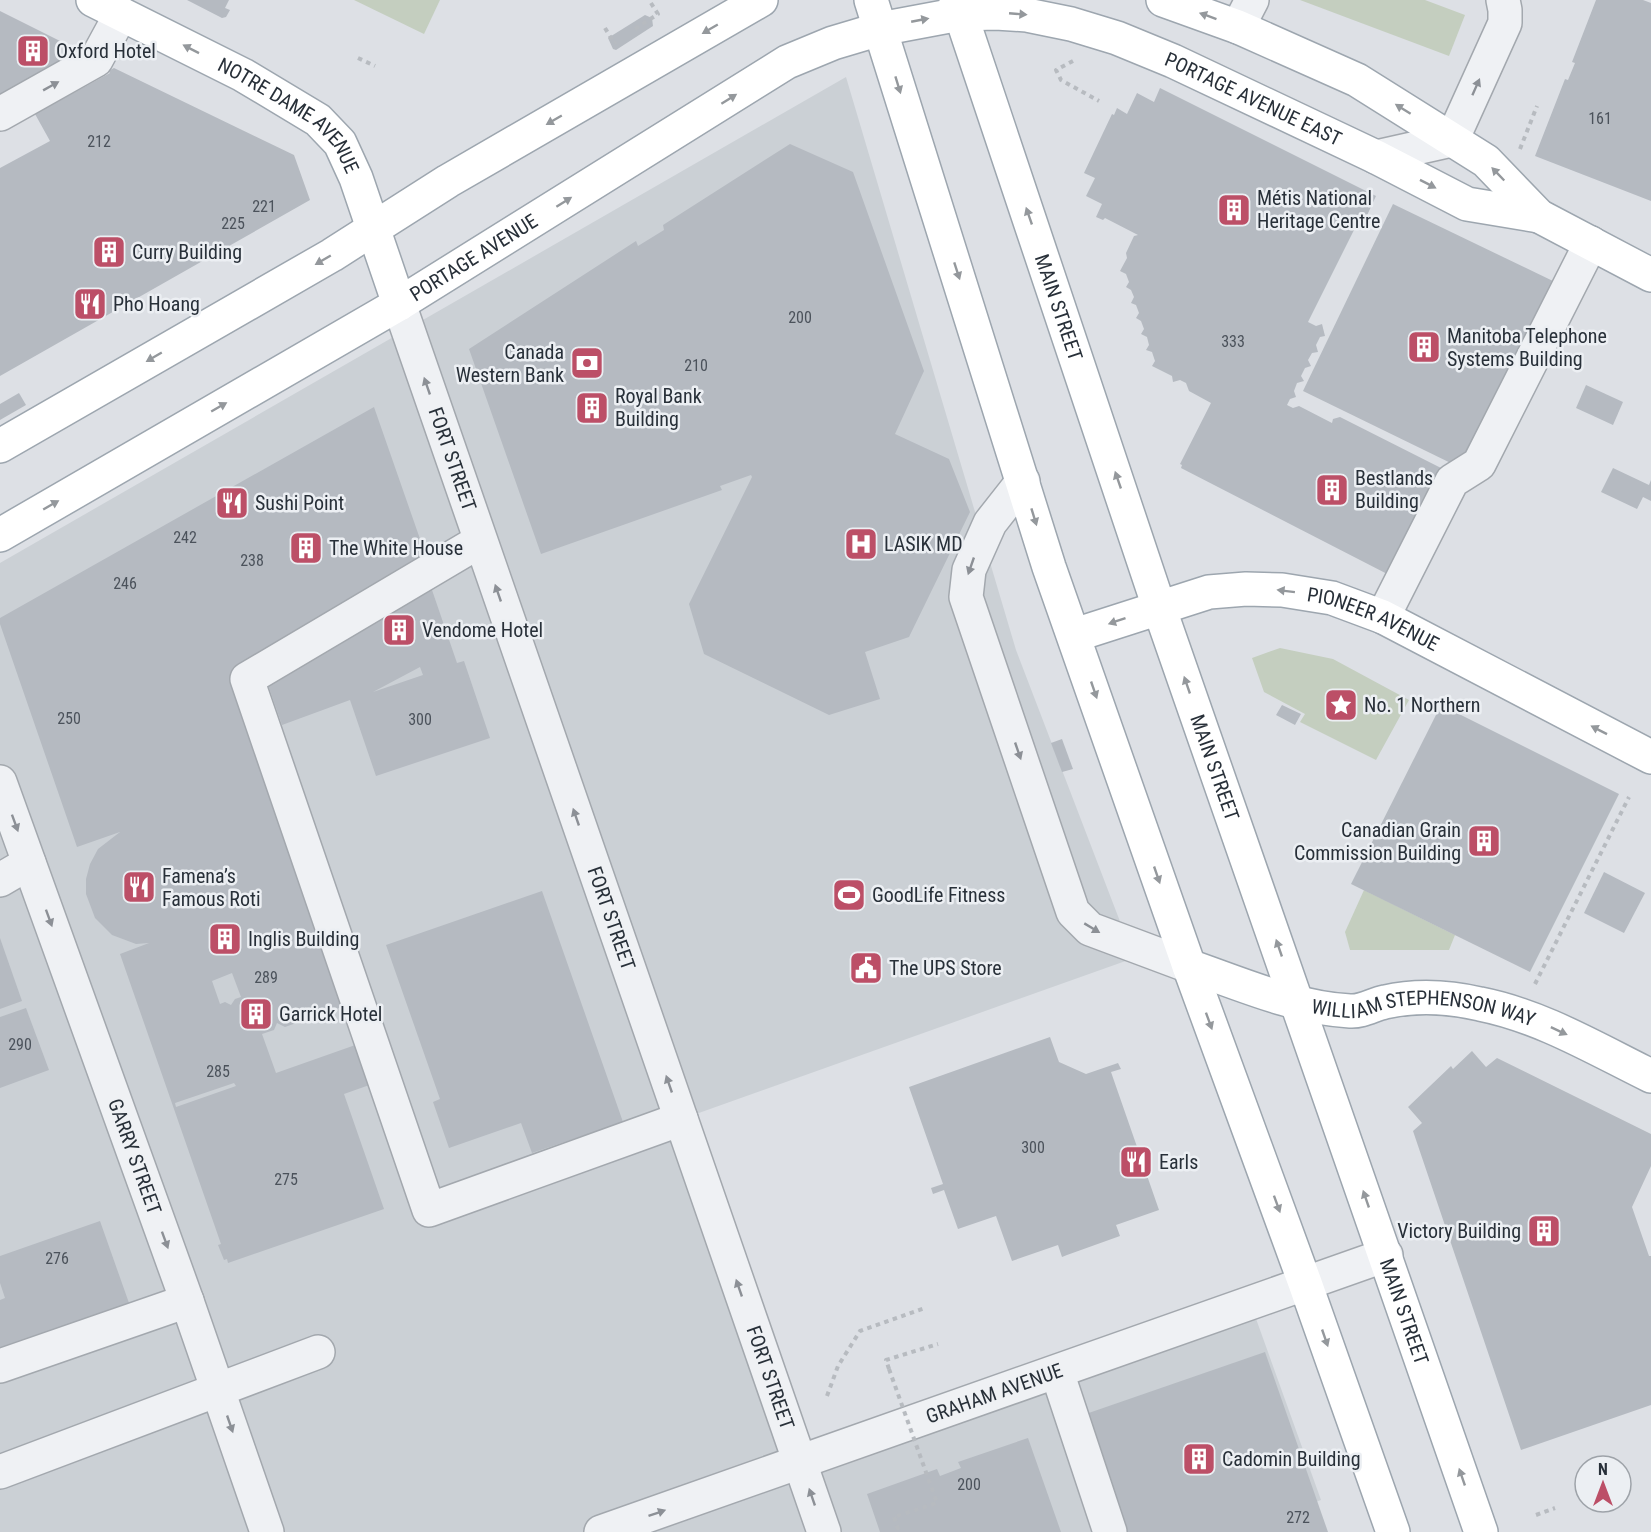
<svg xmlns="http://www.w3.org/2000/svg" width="1651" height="1532" font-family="'Roboto Condensed',sans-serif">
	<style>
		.built { fill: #cbd0d5 }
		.green { fill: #c4cebf }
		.building { fill: #b5bac1; fill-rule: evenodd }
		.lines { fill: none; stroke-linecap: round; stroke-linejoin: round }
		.minor-casing { stroke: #a3a8ae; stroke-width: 36 }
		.major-casing { stroke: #9da6af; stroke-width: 36 }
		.path { stroke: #b7bbc0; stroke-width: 4; stroke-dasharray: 4.5 4.5; stroke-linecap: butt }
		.minor { stroke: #eff1f4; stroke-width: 33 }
		.major { stroke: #fff; stroke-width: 33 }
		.path-bridge { stroke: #b7bbc0; stroke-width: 4; stroke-dasharray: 4.5 4.5; stroke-linecap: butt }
		.oneway { fill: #94989c }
		.oneway2 { fill: #8c9096 }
		.labels { text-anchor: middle; stroke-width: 5; stroke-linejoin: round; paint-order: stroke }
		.number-label { font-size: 16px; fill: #4b525b }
		.poi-label { font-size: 20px; fill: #283039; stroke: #eceff3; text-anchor: start }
		.street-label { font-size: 20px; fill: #283039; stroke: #eceff3 }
	</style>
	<rect width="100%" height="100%" fill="#dde0e5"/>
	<polygon class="built" points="846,77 1016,650 1134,958 682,1119 800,1462 1250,1302 1321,1500 1231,1532 0,1532 0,563"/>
	<g class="green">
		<polygon points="354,0 440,0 424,34"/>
		<polygon points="1300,0 1425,0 1465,15 1449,56"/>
		<polygon points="1280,648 1333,659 1409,700 1376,760 1300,722 1305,714 1264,692 1252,658"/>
		<polygon points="1364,890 1455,935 1449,950 1350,950 1345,932"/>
	</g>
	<g class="building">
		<polygon points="187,0 229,0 225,8 230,10 226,17 222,18"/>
		<polygon points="1596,0 1643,0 1651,3 1651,201 1535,156 1565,79 1568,80 1575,63 1572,62"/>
		<polygon points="0,11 66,44 67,57 0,95"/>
		<polygon points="645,15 652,18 653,26 616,50 613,49 608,38"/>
		<polygon points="114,68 294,155 310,200 0,376 0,168 50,141 35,114 110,73 108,71"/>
		<polygon points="1160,88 1376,196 1363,224 1358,222 1308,322 1316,326 1322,324 1325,336 1320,337 1316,345 1318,352 1312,353 1308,360 1311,366 1305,368 1301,376 1304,381 1297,383 1294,391 1296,397 1290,399 1287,405 1293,408 1299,406 1332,423 1333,419 1340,417 1445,470 1395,578 1181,468 1182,465 1180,464 1211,403 1189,391 1186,383 1180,380 1173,382 1172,376 1152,366 1155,361 1152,352 1146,350 1149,345 1147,337 1141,334 1144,329 1141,321 1136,318 1139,313 1136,305 1131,303 1134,297 1131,290 1126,287 1129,282 1126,274 1120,271 1127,258 1126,253 1134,236 1138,235 1105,218 1103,220 1096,217 1102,204 1086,196 1095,178 1084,173 1112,114 1114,115 1117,108 1127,114 1137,93 1154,102"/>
		<polygon points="790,144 853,172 924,371 895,434 949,459 970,512 909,637 865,652 880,699 829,715 704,654 689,604 752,477 751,475 720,486 722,490 541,554 469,349 636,241 638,246 664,230 663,225"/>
		<polygon points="1393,204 1555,282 1463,469 1303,391"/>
		<polygon points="1586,385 1623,402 1613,425 1576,408"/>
		<polygon points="19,393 26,405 0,420 0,404"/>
		<path d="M 374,407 L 427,559 L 240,665 L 350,1004 L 285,1027 L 277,1023 L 274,1030 L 262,1034 L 276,1073 L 361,1043 L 375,1083 L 344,1094 L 384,1209 L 228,1263 L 227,1259 L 224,1260 L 218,1245 L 221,1244 L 120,954 L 149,943 L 136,944 L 112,935 L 95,918 L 86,894 L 86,879 L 90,864 L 98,849 L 120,832 L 77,847 L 0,624 L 0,618 ZM 232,973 L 241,997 L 235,999 L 231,1005 L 225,1002 L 220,1004 L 212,981 ZM 234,1083 L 236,1086 L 176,1107 L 175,1103 Z"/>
		<polygon points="1613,468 1649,485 1651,480 1651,501 1643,497 1637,509 1601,492"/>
		<path d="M 432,590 L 457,663 L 464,661 L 490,738 L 376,776 L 350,700 L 282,725 L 266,679 L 412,596 ZM 420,667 L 423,675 L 373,692 Z"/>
		<polygon points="1282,705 1301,714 1295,725 1276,715"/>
		<polygon points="1441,705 1619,794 1530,972 1351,884"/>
		<polygon points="1062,739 1073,769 1062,772 1051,743"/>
		<polygon points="1604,872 1645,893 1624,933 1584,913"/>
		<polygon points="542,891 623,1122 532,1153 521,1123 449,1148 433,1102 440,1099 386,945"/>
		<polygon points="0,938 22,1001 0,1009"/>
		<polygon points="26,1008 49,1070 0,1088 0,1017"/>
		<polygon points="1050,1037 1059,1062 1086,1074 1118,1063 1121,1069 1111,1072 1159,1210 1116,1225 1120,1236 1067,1255 1062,1257 1058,1245 1012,1261 996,1216 958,1229 944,1190 933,1194 931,1188 943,1184 909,1087"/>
		<polygon points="1472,1051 1486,1067 1497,1058 1651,1134 1651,1166 1632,1207 1649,1256 1651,1256 1651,1405 1521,1450 1413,1131 1422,1123 1408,1107 1451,1066 1453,1069"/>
		<polygon points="100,1221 129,1303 0,1348 0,1300 5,1298 0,1283 0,1256"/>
		<polygon points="1265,1352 1328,1532 1121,1532 1080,1416"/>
		<polygon points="1028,1438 1061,1532 880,1532 867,1494 937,1469 940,1476 961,1468 958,1462"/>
	</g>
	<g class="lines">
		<defs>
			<g id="minor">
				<polyline points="1238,27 1252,0"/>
				<polyline points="0,114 96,60 121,14"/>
				<polyline points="1376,157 1452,140 1505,23 1505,10 1503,0"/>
				<path id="s1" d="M 399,304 L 824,1532"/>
				<polyline points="1023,481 990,523 969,570 966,597 1073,912 1090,929 1189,966"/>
				<polyline points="480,541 247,679 429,1210 681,1119"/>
				<polyline points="1383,617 1452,481 1479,464 1591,243"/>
				<path id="s2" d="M 0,782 L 187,1301 L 267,1532"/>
				<polyline points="0,880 29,863"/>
				<polyline points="0,1366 187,1301"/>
				<polyline points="1057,1372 1110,1532"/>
				<polyline points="0,1472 318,1352"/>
				<path id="s3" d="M 601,1532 L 1386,1255"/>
			</g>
			<g id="major">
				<path id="s4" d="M 93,0 L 243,75 L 318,120 L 340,143 L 356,178 L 399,304"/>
				<polyline points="871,0 1049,567 1189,966 1305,1283 1393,1532"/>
				<path id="s5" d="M 956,0 L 1159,607 L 1481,1532"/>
				<polyline points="1163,0 1238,27 1357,80 1486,161 1539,216 1651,275"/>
				<polyline points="0,446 332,255 448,181 761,0"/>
				<path id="s6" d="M 0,535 L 399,304 L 787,62 L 833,43 L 880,29 L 960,14 L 996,13 L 1027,15 L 1071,24 L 1117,38 L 1173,61 L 1376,157 L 1467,204 L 1539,216"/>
				<path id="s7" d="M 1075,635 L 1209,592 L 1246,589 L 1282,590 L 1332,598 L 1383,617 L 1651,757"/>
				<path id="s8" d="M 1189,966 C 1241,984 1295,1008 1350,1011 C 1362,1012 1374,1004 1385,1002 C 1416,995 1450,997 1480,1004 C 1541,1016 1596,1049 1651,1076"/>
			</g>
		</defs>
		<use href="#minor" class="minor-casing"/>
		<use href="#major" class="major-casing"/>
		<g class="path">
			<polyline points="605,28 614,43 616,42"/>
			<polyline points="635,29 658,14 649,0"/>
			<polyline points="358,58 375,66"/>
			<polyline points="1073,61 1056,70 1061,80 1099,101"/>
			<polyline points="1520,149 1537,106"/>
			<polyline points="1535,984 1629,797"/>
			<polyline points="889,1369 886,1360 938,1344"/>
			<polyline points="827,1396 838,1366 860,1331 925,1308"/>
			<polyline points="1536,1515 1555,1508"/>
			<polyline points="894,1517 899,1532"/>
		</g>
		<use href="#minor" class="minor"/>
		<use href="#major" class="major"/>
		<polyline class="path-bridge" points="889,1369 937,1503 894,1517"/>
	</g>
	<defs><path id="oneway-solid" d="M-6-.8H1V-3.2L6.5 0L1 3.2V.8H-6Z" transform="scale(1.5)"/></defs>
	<g class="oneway">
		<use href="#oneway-solid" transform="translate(1018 14) rotate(5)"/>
		<use href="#oneway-solid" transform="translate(1208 16) rotate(-160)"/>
		<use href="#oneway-solid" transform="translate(920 20) rotate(-11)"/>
		<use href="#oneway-solid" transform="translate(710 29) rotate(150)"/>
		<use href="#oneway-solid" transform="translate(191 49) rotate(-153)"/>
		<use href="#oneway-solid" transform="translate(898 85) rotate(73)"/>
		<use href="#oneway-solid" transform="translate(729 99) rotate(-32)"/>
		<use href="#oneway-solid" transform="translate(1403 109) rotate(-148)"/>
		<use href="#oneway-solid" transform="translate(554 120) rotate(150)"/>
		<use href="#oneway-solid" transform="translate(1498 174) rotate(-134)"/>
		<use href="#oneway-solid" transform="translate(1428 184) rotate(27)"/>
		<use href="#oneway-solid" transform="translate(564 202) rotate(-32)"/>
		<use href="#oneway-solid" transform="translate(1029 216) rotate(-109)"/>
		<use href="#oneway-solid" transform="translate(323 260) rotate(150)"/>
		<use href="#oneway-solid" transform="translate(957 271) rotate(72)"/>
		<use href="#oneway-solid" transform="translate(154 357) rotate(150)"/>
		<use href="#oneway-solid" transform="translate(219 407) rotate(-30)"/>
		<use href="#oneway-solid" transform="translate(1118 480) rotate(-109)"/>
		<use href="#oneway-solid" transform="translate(51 505) rotate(-30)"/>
		<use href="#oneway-solid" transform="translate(1034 517) rotate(73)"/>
		<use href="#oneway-solid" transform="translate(1286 591) rotate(-173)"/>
		<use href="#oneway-solid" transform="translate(1117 621) rotate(161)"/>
		<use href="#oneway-solid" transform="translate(1187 685) rotate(-109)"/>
		<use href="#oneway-solid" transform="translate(1094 690) rotate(71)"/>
		<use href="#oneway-solid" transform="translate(1599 730) rotate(-153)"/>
		<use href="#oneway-solid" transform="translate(1157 875) rotate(71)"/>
		<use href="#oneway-solid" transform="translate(1279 948) rotate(-109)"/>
		<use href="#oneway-solid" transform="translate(1209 1021) rotate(70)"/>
		<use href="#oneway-solid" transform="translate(1559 1031) rotate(25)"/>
		<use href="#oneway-solid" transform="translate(1366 1199) rotate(-109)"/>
		<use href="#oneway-solid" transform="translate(1277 1204) rotate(70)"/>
		<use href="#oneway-solid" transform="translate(1325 1338) rotate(71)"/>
		<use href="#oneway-solid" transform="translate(1462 1477) rotate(-109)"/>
	</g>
	<g class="oneway2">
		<use href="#oneway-solid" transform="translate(51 86) rotate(-29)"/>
		<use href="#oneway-solid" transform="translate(1476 87) rotate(-66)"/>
		<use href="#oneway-solid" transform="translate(427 386) rotate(-109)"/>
		<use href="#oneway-solid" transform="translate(971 566) rotate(109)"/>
		<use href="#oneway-solid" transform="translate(498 593) rotate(-109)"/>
		<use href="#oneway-solid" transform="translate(1018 751) rotate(71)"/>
		<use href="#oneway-solid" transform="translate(576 817) rotate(-109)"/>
		<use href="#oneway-solid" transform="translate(15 823) rotate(70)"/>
		<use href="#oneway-solid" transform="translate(49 918) rotate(70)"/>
		<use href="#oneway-solid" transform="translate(1092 928) rotate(31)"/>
		<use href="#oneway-solid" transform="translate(669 1084) rotate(-109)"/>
		<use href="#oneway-solid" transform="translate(165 1240) rotate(70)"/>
		<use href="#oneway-solid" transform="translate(739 1288) rotate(-109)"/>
		<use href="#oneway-solid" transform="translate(230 1424) rotate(71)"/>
		<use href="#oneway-solid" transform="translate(812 1497) rotate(-109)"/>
		<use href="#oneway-solid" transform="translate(657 1513) rotate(-19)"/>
	</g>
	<defs>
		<symbol id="building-square" viewBox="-11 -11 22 22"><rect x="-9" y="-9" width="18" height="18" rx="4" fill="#bc4f67" stroke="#eceff3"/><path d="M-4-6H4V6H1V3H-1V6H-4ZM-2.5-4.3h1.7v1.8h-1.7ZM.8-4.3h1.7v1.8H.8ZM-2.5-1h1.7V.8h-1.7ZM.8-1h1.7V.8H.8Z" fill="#fff"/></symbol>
		<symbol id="restaurant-square" viewBox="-11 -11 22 22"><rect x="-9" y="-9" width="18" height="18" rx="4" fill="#bc4f67" stroke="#eceff3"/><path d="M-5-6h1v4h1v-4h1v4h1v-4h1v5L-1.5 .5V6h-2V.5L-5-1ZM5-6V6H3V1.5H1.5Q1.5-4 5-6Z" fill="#fff"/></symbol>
		<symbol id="bank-square" viewBox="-11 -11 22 22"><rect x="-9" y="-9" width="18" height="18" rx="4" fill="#bc4f67" stroke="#eceff3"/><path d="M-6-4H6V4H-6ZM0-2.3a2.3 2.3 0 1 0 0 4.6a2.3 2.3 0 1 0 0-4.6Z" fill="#fff"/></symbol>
		<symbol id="hospital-square" viewBox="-11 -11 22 22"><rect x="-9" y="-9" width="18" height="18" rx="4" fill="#bc4f67" stroke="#eceff3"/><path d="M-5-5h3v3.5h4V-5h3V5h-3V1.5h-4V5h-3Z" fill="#fff"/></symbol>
		<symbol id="sight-square" viewBox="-11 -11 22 22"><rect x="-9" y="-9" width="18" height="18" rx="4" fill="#bc4f67" stroke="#eceff3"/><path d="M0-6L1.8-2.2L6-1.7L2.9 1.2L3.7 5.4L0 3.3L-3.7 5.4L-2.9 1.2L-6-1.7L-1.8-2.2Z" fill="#fff"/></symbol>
		<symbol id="stadium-square" viewBox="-11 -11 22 22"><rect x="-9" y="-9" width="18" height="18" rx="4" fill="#bc4f67" stroke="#eceff3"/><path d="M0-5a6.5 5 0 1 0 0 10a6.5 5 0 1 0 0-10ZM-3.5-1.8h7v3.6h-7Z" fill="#fff"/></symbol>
		<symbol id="civic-square" viewBox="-11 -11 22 22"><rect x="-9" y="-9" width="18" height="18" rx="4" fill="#bc4f67" stroke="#eceff3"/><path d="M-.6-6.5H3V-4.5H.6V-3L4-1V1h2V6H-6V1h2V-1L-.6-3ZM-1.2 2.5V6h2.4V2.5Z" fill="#fff"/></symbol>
	</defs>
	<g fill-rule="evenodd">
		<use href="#building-square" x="14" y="32" width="38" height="38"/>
		<use href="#building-square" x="1215" y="191" width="38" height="38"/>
		<use href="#building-square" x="90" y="233" width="38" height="38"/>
		<use href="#restaurant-square" x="71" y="285" width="38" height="38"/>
		<use href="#building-square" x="1405" y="328" width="38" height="38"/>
		<use href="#bank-square" x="568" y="344" width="38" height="38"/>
		<use href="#building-square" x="573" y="389" width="38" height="38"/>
		<use href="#building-square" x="1313" y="471" width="38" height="38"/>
		<use href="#restaurant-square" x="213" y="484" width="38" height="38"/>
		<use href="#hospital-square" x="842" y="525" width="38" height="38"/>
		<use href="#building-square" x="287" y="529" width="38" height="38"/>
		<use href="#building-square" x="380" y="611" width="38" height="38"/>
		<use href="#sight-square" x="1322" y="686" width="38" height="38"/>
		<use href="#building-square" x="1465" y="822" width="38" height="38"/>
		<use href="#restaurant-square" x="120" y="868" width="38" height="38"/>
		<use href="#stadium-square" x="830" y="876" width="38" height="38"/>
		<use href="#building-square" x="206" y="920" width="38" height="38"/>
		<use href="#civic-square" x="847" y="949" width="38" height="38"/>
		<use href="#building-square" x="237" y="995" width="38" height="38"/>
		<use href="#restaurant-square" x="1117" y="1143" width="38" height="38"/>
		<use href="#building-square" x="1525" y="1212" width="38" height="38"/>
		<use href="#building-square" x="1180" y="1440" width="38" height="38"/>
	</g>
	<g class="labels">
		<g class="number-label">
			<text x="1600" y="124">161</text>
			<text x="99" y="147">212</text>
			<text x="264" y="212">221</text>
			<text x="233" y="229">225</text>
			<text x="800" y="323">200</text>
			<text x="1233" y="347">333</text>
			<text x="696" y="371">210</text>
			<text x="185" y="543">242</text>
			<text x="252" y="566">238</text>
			<text x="125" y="589">246</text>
			<text x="69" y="724">250</text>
			<text x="420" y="725">300</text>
			<text x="266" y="983">289</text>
			<text x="20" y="1050">290</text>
			<text x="218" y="1077">285</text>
			<text x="1033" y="1153">300</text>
			<text x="286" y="1185">275</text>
			<text x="57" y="1264">276</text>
			<text x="969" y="1490">200</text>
			<text x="1298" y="1523">272</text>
		</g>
		<g class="poi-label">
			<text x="56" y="58">Oxford Hotel</text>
			<text x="1257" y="205">Métis National<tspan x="1257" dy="23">Heritage Centre</tspan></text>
			<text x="132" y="259">Curry Building</text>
			<text x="113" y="311">Pho Hoang</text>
			<text x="1447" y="343">Manitoba Telephone<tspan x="1447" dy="23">Systems Building</tspan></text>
			<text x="564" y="359" text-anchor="end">Canada<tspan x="564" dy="23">Western Bank</tspan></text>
			<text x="615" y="403">Royal Bank<tspan x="615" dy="23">Building</tspan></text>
			<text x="1355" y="485">Bestlands<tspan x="1355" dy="23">Building</tspan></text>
			<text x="255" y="510">Sushi Point</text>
			<text x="884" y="551">LASIK MD</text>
			<text x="329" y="555">The White House</text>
			<text x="422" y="637">Vendome Hotel</text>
			<text x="1364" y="712">No. 1 Northern</text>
			<text x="1461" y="837" text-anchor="end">Canadian Grain<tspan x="1461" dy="23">Commission Building</tspan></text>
			<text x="162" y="883">Famena’s<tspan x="162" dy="23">Famous Roti</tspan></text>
			<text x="872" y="902">GoodLife Fitness</text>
			<text x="248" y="946">Inglis Building</text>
			<text x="889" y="975">The UPS Store</text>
			<text x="279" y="1021">Garrick Hotel</text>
			<text x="1159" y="1169">Earls</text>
			<text x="1521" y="1238" text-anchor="end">Victory Building</text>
			<text x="1222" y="1466">Cadomin Building</text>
		</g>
		<g class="street-label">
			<text dy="7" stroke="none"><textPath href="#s6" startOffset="1408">PORTAGE AVENUE EAST</textPath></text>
			<text dy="7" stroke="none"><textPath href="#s4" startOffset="230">NOTRE DAME AVENUE</textPath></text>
			<text dy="7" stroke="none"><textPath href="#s6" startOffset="549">PORTAGE AVENUE</textPath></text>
			<text dy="7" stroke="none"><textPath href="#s5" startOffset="324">MAIN STREET</textPath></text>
			<text dy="7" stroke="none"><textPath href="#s1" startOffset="164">FORT STREET</textPath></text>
			<text dy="7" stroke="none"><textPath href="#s7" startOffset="310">PIONEER AVENUE</textPath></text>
			<text dy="7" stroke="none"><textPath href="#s5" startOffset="810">MAIN STREET</textPath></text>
			<text dy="7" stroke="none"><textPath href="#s1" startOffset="650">FORT STREET</textPath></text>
			<text dy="7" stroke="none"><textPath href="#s8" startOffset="243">WILLIAM STEPHENSON WAY</textPath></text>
			<text dy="7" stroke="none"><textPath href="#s2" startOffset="398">GARRY STREET</textPath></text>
			<text dy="7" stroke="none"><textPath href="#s5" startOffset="1386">MAIN STREET</textPath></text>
			<text dy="7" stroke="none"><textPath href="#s1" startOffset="1136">FORT STREET</textPath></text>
			<text dy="7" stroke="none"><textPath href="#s3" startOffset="417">GRAHAM AVENUE</textPath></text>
		</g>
	</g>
	<g transform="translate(1603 1484)"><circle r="28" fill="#eceff3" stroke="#9ea3a9" stroke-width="1.5"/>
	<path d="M0-4.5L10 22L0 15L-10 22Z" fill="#bc4f67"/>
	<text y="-9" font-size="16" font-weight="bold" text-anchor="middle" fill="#283039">N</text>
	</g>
</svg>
